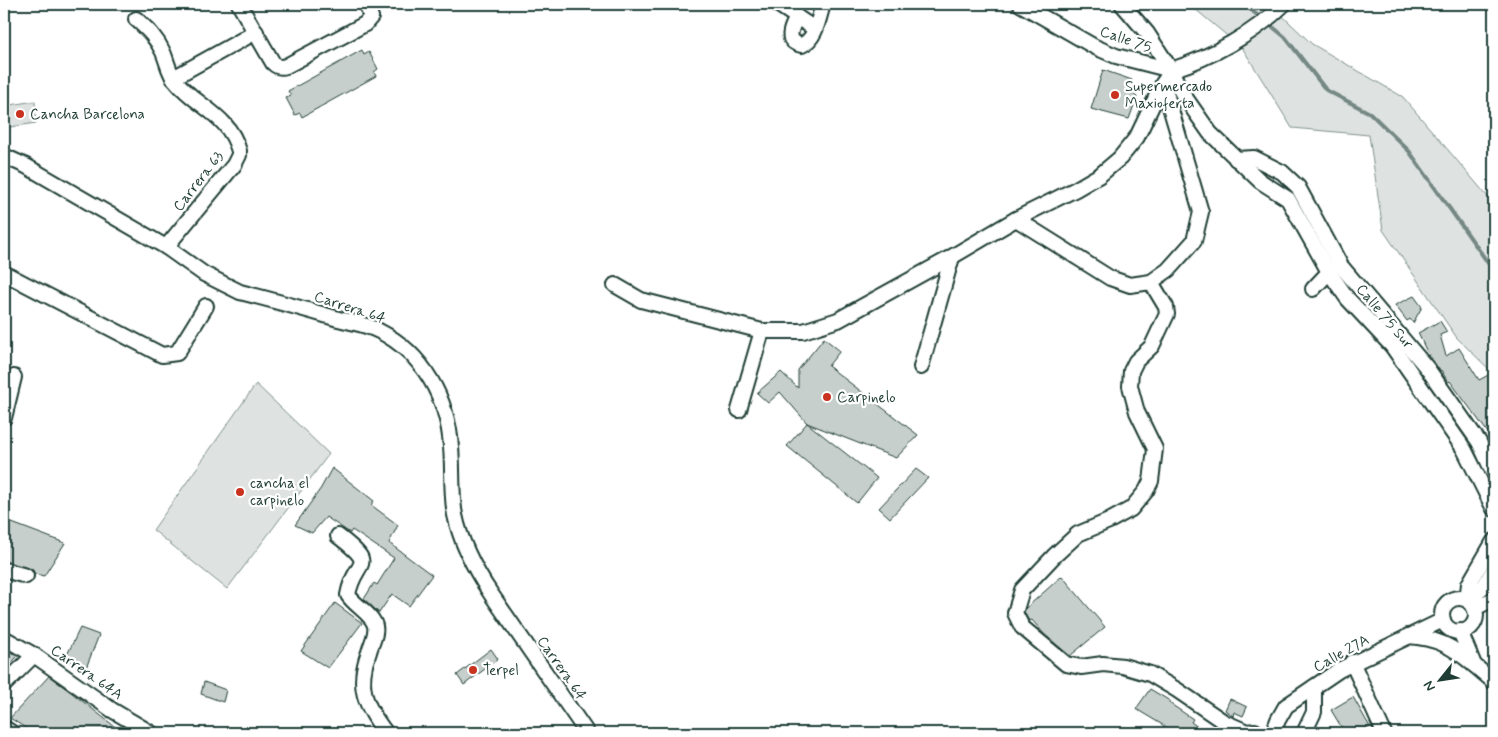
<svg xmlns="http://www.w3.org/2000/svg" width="1498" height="737" font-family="Mynerve,sans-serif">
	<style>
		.green { fill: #dee3e2; stroke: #7e908b }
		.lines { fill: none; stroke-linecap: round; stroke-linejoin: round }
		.stream { stroke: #758883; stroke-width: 4 }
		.building { fill: #c7cfcc; stroke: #1f3d34 }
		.minor-casing { stroke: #1f3d34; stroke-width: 18 }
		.minor { stroke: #fff; stroke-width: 14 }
		.poi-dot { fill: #c8321e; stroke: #fff; stroke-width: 2 }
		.labels { text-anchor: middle; stroke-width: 4.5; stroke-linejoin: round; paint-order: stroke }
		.street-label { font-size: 15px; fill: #1f3d34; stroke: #fff }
		.poi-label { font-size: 15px; fill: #1f3d34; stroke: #fff; text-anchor: start }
	</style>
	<rect width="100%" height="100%" fill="#fff"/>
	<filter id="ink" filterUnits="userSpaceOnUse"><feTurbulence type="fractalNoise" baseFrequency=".02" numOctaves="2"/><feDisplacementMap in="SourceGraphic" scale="10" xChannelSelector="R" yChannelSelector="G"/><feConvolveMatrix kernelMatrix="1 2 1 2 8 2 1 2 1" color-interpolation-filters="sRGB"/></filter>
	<g filter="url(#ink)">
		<g class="green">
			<polygon points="1189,4 1270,4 1312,44 1403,97 1494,204 1494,374 1457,338 1383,230 1369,135 1292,128 1243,49"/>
			<polygon points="35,101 36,123 4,128 4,106"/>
			<polygon points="256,384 329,454 227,589 153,530"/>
		</g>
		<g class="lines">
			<g class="stream">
				<polyline points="1244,4 1262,19"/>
				<polyline points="1268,23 1285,37 1326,90 1370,113 1409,151 1493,270 1491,335 1494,337"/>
			</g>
		</g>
		<g class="building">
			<polygon points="362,50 364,55 369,52 378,69 374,72 376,76 302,117 300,113 295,115 286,98 291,96 288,91"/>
			<polygon points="1103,70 1132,80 1129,87 1131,93 1137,97 1129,119 1091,109"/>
			<polygon points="1414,296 1422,307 1413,323 1410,319 1407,321 1395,305"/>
			<polygon points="1440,321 1447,332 1440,335 1446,356 1459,348 1479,380 1494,372 1494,441 1450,381 1448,382 1441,370 1440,371 1426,350 1418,333"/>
			<polygon points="824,338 840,351 828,366 918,435 896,458 807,423 780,392 768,403 757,393 781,372 798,388 798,370"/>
			<polygon points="807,423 877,478 857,503 787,446"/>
			<polygon points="332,468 374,501 371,505 398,525 389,543 432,575 409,606 392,594 379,613 364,599 374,583 377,585 394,558 352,530 350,533 326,517 312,533 295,525 321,488"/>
			<polygon points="916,469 928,478 890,518 879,508"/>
			<polygon points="4,520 65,543 44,576 35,574 33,570 28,568 4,561"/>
			<polygon points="1062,576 1105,627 1070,656 1045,635 1032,620 1029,621 1024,612 1026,608"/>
			<polygon points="335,603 362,623 328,668 301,651"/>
			<polygon points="80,628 99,635 86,668 65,659"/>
			<polygon points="4,649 18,656 4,671"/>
			<polygon points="491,649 498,659 464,685 457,675"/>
			<polygon points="49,676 72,693 123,733 33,733 10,718"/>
			<polygon points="204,682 226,690 223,702 201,694"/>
			<polygon points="1150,689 1170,701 1169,703 1193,719 1191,722 1206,733 1176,733 1136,709"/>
			<polygon points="1353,697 1370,727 1358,733 1345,733 1331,710"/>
			<polygon points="1230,699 1247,707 1243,716 1234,712 1233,716 1225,710"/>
		</g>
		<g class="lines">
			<defs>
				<g id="minor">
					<path d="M 239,4 L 273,63 C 277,67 280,68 286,66 L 365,24 L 371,17 L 366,4"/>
					<polyline points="777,4 815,29"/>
					<polyline points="1020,4 1095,47 1116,56 1171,70"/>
					<polyline points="1122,4 1147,33 1171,70 1182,93 1210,133 1260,181 1288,199 1329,272 1347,298 1392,346 1464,449 1494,509"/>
					<path d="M 797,17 C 791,28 784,42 802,45 C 816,39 819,17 823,4"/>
					<path d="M 136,19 C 148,30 156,37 163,52 C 167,61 169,73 175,80 C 197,108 228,113 239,151 L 239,155 L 234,165 L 166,247"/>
					<path d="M 1171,70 C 1210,58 1255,33 1284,4"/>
					<polyline points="173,78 256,32"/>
					<path d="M 4,156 L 26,166 L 166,247 L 204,274 L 240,292 C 272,300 304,309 335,318 C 349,322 366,324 379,331 C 423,353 448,399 451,447 C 453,469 451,495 455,515 C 461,544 475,570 491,594 L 587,733"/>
					<polyline points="1236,159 1254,158 1282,172 1298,187 1341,266 1427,368 1479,442 1494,474"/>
					<polyline points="1016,219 1110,278 1130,285 1151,282 1168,270 1194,241 1201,212 1163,83"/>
					<polyline points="4,273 162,355 177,353 206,306"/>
					<polyline points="1151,282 1166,307 1167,314 1152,346 1136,361 1131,371 1130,386 1137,412 1155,449 1151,481 1146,491 1131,509 1109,521 1078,534 1054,556 1022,590 1015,613 1022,627 1066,664 1081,667 1103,664 1123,666 1150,674 1177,690 1224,722 1247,732 1255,731"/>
					<polyline points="615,285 641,300 762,331 803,331 838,320 943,262 1016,219 1076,189 1100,175 1120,158 1137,137 1159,91 1171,70"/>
					<polyline points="1313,289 1329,272"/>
					<polyline points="921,367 952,257"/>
					<polyline points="739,410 762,331"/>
					<polyline points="4,418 14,377"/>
					<path d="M 338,536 C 380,568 354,559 348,595 C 354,605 373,615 375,626 C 377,634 371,644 369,652 C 356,686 365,706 386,733"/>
					<polyline points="4,570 26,576"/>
					<circle cx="1459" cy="615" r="17"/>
					<polyline points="1467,600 1469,584 1494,541"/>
					<polyline points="1467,600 1484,586 1494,569"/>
					<polyline points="1474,608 1494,599"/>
					<polyline points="1460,631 1474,665 1494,682"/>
					<path d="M 1408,636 C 1437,638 1452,646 1474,665"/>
					<polyline points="4,638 34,655 112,710 151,733"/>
					<polyline points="1352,662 1384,733"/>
					<polyline points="4,685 34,655"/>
					<polyline points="4,728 12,733"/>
					<polyline points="1273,733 1278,720 1286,706 1339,670 1443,620"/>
					<polyline points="1304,733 1314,712 1314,687"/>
				</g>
			</defs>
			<use href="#minor" class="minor-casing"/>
			<use href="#minor" class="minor"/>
		</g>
	</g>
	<g class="poi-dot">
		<circle cx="1115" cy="95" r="5"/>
		<circle cx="20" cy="114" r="5"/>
		<circle cx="827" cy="397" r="5"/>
		<circle cx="240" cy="492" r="5"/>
		<circle cx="473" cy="670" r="5"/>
	</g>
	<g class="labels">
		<g class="street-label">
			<text transform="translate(1126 39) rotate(19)" y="5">Calle 75</text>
			<text transform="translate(198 181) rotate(-52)" y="5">Carrera 63</text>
			<text transform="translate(350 307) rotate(18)" y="5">Carrera 64</text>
			<text transform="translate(1385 316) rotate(50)" y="5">Calle 75 Sur</text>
			<text transform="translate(1341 653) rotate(-29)" y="5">Calle 27A</text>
			<text transform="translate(562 668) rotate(55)" y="5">Carrera 64</text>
			<text transform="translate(87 672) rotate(35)" y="5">Carrera 64A</text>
		</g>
		<g class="poi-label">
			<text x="1125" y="91">Supermercado<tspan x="1125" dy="17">Maxioferta</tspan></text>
			<text x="30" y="119">Cancha Barcelona</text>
			<text x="837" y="402">Carpinelo</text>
			<text x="250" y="488">cancha el<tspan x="250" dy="17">carpinelo</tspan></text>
			<text x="483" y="675">Terpel</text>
		</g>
	</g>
	<rect width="1498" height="737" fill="none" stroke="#fff" stroke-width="20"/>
	<rect x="10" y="10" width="1478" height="717" fill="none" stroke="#1f3d34" stroke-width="2" filter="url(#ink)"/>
	<g transform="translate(1440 680) rotate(240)" stroke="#ffffff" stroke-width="4" paint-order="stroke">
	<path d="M0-4L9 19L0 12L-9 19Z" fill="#1f3d34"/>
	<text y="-8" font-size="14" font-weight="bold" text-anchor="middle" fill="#1f3d34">N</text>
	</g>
</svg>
